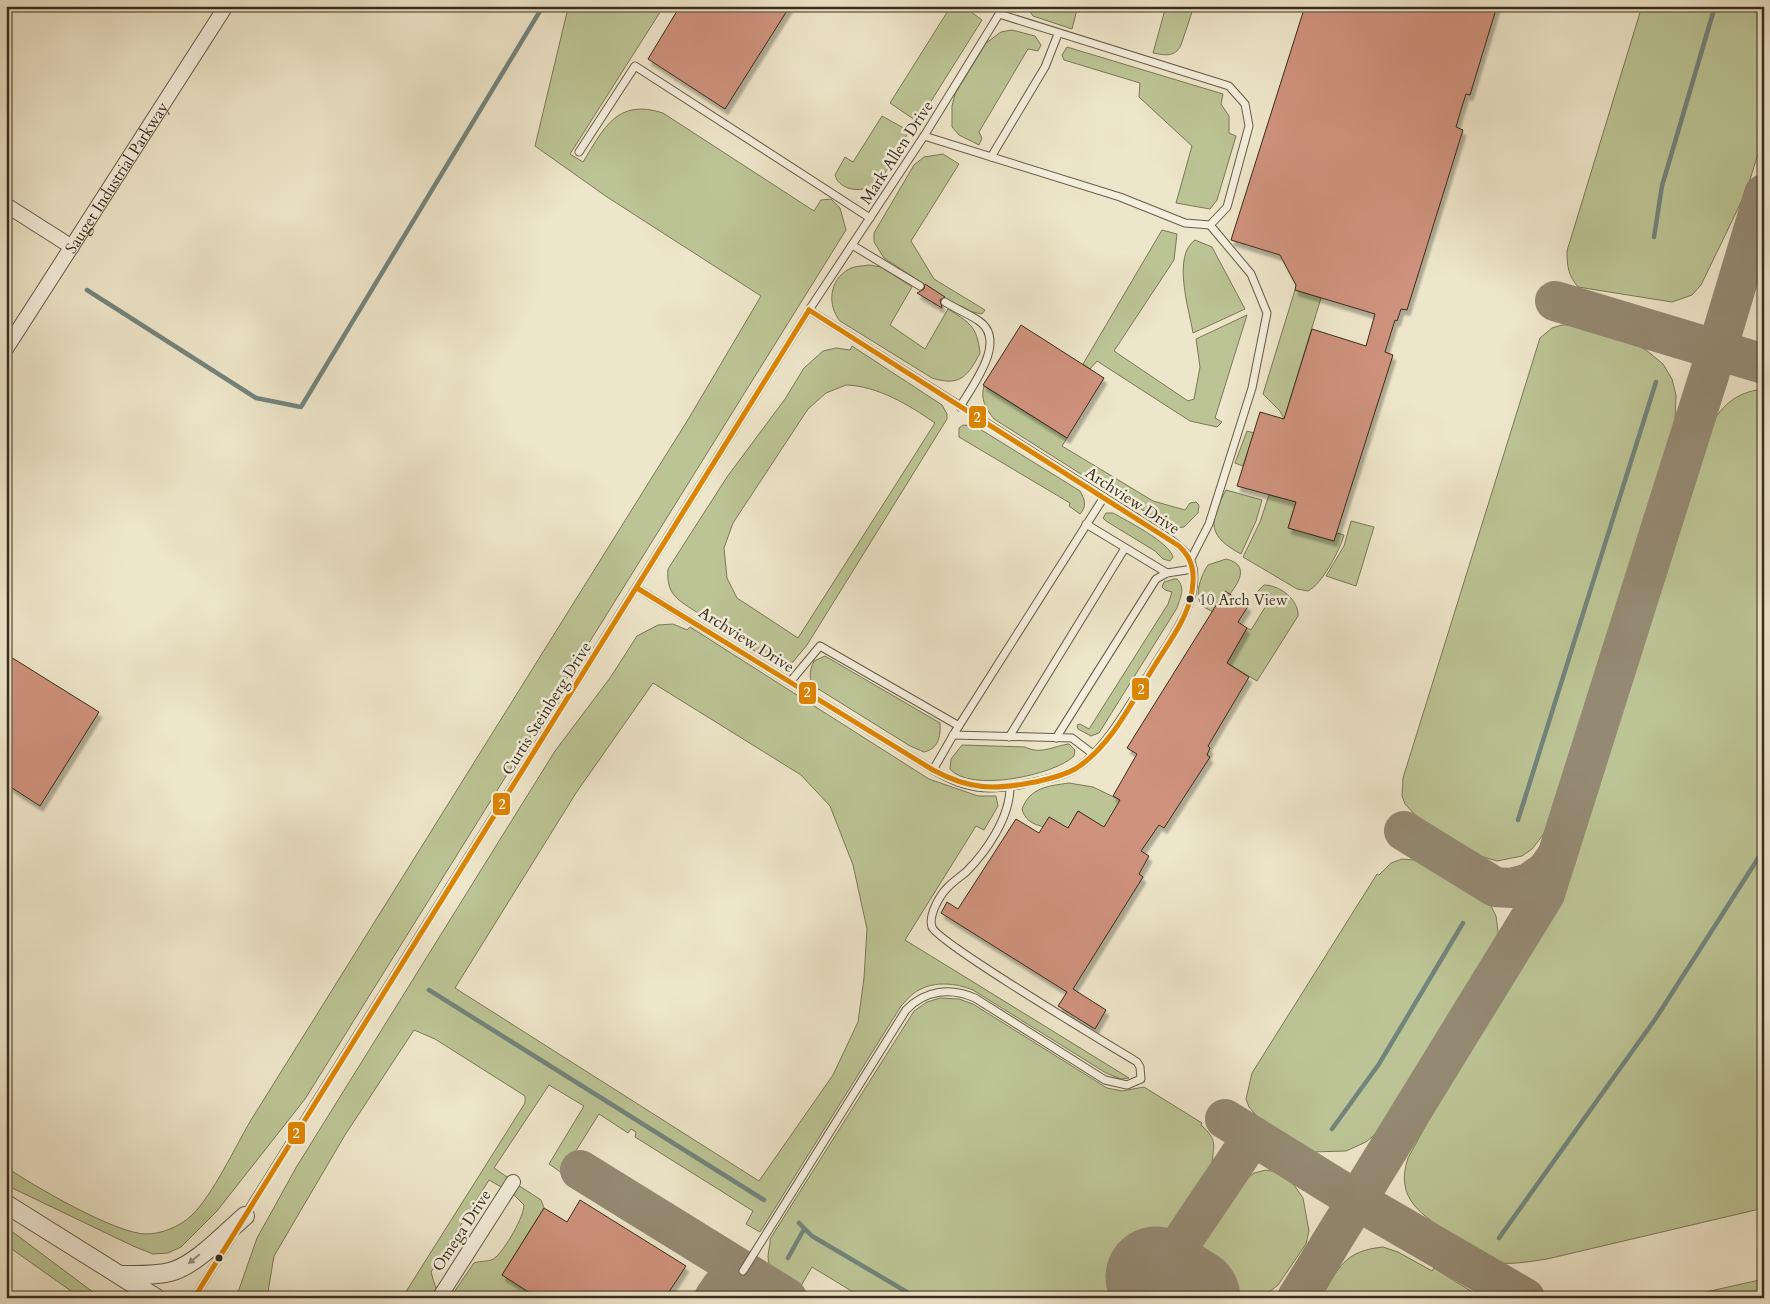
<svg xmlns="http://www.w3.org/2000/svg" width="1770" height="1304" font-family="Cardo,serif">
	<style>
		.green { fill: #bcc495; stroke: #7a7858; fill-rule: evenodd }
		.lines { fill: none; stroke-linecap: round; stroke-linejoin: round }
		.stream { stroke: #73847b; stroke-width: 4.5 }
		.taxiway { stroke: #948a73; stroke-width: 40 }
		.runway { stroke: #948a73; stroke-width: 101 }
		.building { fill: #cf927d; stroke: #392d1c; filter: url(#shadow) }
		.service-casing { stroke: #665b48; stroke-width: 9 }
		.minor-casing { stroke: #665b48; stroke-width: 16 }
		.tertiary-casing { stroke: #665b48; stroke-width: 20 }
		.service { stroke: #f4efdd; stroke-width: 7 }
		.minor { stroke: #f4efdd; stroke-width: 14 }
		.tertiary { stroke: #f4efdd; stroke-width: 18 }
		.bus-1-casing { stroke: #f4efdd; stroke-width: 9 }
		.bus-1 { stroke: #dc8403; stroke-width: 5 }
		.oneway { fill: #968e7c }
		.bus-dot { fill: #392d1c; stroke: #f4efdd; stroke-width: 2 }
		.labels { text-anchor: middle; stroke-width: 5; stroke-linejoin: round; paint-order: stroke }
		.bus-label { font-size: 15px; fill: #392d1c; stroke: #f4efdd; text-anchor: start }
		.street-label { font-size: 16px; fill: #392d1c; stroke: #f4efdd }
		.line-badge { stroke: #f4efdd; stroke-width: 2 }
		.badge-label { font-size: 14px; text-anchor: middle; font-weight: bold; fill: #fff }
	</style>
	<defs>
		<filter id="shadow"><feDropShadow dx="3" dy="5.5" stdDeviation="1" flood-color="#0004"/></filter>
	</defs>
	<rect width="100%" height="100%" fill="#eee6ca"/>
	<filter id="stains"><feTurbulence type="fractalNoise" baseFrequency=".004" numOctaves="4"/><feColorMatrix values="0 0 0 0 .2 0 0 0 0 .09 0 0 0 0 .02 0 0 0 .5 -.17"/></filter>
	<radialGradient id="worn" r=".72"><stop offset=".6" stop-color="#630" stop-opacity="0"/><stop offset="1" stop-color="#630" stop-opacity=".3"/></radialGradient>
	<g class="green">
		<path d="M 567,6 L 664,6 L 570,154 L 583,162 C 604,128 617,98 663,113 L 814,211 L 821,200 L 831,199 L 840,208 L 846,230 L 305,1099 L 217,1211 L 181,1247 L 168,1253 L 153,1254 L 133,1246 L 6,1185 L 6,1167 C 32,1185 116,1234 146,1234 C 161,1234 179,1227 191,1216 C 213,1195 235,1147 251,1120 L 689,418 L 761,296 L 607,197 L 535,146 L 568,8 Z"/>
		<polygon points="951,6 963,6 982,20 918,122 890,103"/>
		<polygon points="1026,6 1078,6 1072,29 1033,16"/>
		<path d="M 1166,6 L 1194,6 L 1181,45 C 1175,58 1164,55 1153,53 Z"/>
		<path d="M 1642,6 L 1764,6 L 1764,135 L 1746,192 L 1701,285 L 1692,295 L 1672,302 L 1578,287 C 1568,275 1567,266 1567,251 Z"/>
		<polygon points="1012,30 1035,36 1041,45 1038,51 1028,49 979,132 982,138 979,145 959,135 952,127 952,106 955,94 986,43 1001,32"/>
		<polygon points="1067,47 1223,94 1221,104 1229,116 1229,133 1236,136 1217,200 1210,209 1176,203 1192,146 1139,97 1140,83 1064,60 1062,55"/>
		<path d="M 882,116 L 909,131 C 896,153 880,199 848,188 C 841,185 837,182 835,175 L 845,157 L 853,162 Z"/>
		<polygon points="943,154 959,164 911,241 934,279 985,310 982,314 964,310 884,258 874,242 874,233 914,165 924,157"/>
		<polygon points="1162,230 1177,234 1174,260 1114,351 1188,401 1194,399 1200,367 1196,339 1247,315 1215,418 1222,422 1217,427 1190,421 1097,361 1090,369 1083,364"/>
		<path d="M 1195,240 L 1212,247 L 1245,309 L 1193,333 C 1189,309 1172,256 1195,240 Z"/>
		<path d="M 869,265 L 881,267 L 912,287 L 890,325 L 925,349 L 948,309 C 970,323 977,326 980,353 C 968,376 960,387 932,378 L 840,321 C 827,305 829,280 849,269 C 854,266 862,266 869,265 Z"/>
		<polygon points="1295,290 1321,298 1284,419 1280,411 1263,394"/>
		<polygon points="1562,325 1575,325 1634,344 1646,350 1663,364 1672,379 1676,395 1675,421 1550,826 1532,849 1522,856 1497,861 1473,854 1421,821 1415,815 1405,804 1402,796 1403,778 1540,338 1552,328"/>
		<path d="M 852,346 L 942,405 L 947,414 L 947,419 L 807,645 L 793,662 L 777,665 L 697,615 L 698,613 C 678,600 666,595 668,569 L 727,477 L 785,399 L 804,368 L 823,351 L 836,348 L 850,350 ZM 846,385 C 878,386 909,405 935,423 L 798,638 L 737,598 L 727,578 L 724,548 L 733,523 L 808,409 L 826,393 Z"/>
		<path d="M 984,386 L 1067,438 L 1062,446 L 1153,501 L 1185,510 L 1190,503 L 1196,502 L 1199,505 L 1198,513 L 1184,527 L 1175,528 L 1103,488 L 994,419 C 986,409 980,399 984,386 Z"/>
		<path d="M 1764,389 L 1764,1208 L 1547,1259 C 1496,1267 1495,1266 1452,1239 L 1453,1236 C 1423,1215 1394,1200 1408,1158 L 1445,1090 L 1561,902 L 1707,431 C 1721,407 1734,392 1764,389 Z"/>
		<path d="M 963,425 L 975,426 L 1080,491 C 1085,500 1087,506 1080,514 L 1069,506 L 1070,503 L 959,437 L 959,428 Z"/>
		<polygon points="1247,431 1254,433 1243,466 1235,463"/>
		<path d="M 1226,490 L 1262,500 L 1256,521 L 1241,554 C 1208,536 1208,523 1226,490 Z"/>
		<path d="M 1269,495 L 1296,502 L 1288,528 L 1333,541 L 1337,533 L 1344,535 C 1340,550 1322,584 1308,591 L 1297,589 L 1243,557 L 1260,522 Z"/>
		<path d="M 1106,513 L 1113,513 C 1127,521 1169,542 1173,557 L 1170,561 L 1163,559 L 1155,551 L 1106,521 L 1103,518 Z"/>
		<polygon points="1351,521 1374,527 1356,586 1326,576 1344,546"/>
		<path d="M 1226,559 C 1260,567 1225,600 1213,612 C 1210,610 1204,608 1202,605 C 1193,595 1202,574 1208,565 Z"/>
		<path d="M 1174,579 L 1177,579 C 1186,588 1180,598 1177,608 L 1099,733 L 1091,736 L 1078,729 L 1077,725 L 1080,724 L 1089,729 L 1168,604 L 1172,592 L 1165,590 L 1162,587 L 1164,582 Z"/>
		<path d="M 1264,585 C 1280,585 1299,600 1298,616 L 1257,681 L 1227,663 L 1247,628 L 1251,630 L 1269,601 L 1256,593 Z"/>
		<path d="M 673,624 L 687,630 L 690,627 L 929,779 L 978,796 L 996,796 L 998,806 L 984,830 L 976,826 L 905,940 L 1129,1078 L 1121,1079 L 1106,1073 L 973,990 C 956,983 935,981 919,990 C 912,993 906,1001 901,1006 L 760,1232 L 746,1224 L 753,1211 L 635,1137 L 636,1132 L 631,1129 L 628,1133 L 599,1114 L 562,1173 L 549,1164 L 584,1106 L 549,1085 L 494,1168 L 510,1179 L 503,1188 L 489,1180 L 431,1272 L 436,1289 L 431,1298 L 402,1298 L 525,1103 L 525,1096 L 435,1039 L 414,1030 L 345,1135 L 274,1256 L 267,1298 L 236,1298 L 257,1238 L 297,1166 L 555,751 L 610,678 L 637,636 L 658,625 ZM 653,683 L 801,775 L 830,806 L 853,865 L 867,929 L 864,978 L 858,1022 L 833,1075 L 759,1181 L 455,988 L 576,793 Z"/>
		<path d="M 825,656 L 940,723 C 941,737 938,749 924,752 L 910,746 L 812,685 C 809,676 810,669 814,661 Z"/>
		<path d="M 1069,744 L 1075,750 L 1074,756 C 1055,775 970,793 950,769 L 951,759 L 962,745 L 1025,747 C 1041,755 1053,746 1069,744 Z"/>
		<path d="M 1069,783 L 1093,787 L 1120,800 L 1123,840 L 1078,811 L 1068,828 C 1051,828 1027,829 1022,809 C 1030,787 1049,786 1069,783 Z"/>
		<polygon points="1402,859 1414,860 1423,865 1425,863 1490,904 1496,916 1499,939 1378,1132 1366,1142 1346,1151 1311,1152 1260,1120 1249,1107 1246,1099 1252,1073 1377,874 1379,875 1391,863"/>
		<path d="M 940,998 L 959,999 L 973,1004 L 1107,1088 L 1122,1091 L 1144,1087 L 1202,1123 L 1201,1125 C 1219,1141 1213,1146 1212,1165 L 1129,1298 L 863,1298 L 812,1267 L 798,1291 C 785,1282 769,1275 768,1257 C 768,1250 771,1244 770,1239 L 914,1011 L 927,1002 Z"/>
		<polygon points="1266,1170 1277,1172 1294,1185 1303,1198 1309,1231 1306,1244 1278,1285 1269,1292 1257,1297 1235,1298 1208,1281 1203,1269 1202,1245 1240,1184 1254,1173"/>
		<path d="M 518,1185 L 541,1200 L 544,1208 L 502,1275 L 538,1298 L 482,1298 L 475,1294 L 473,1298 L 450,1298 L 474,1263 C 481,1260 490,1263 496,1257 C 505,1249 524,1217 524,1205 L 512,1193 Z"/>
		<polygon points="6,1227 101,1298 81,1298 6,1245"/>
		<path d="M 1383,1247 L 1398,1252 L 1432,1271 L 1434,1268 L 1482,1298 L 1321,1298 C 1339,1267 1344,1251 1383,1247 Z"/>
		<polygon points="1764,1279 1764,1298 1679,1298"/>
	</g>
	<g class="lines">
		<g class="stream">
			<polyline points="1654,237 1662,186 1715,6"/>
			<polyline points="87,290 256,398 301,407 543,6"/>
			<polyline points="1518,820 1656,382"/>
			<polyline points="429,990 764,1200"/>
			<polyline points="1332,1129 1379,1064 1463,923"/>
			<polyline points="799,1223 812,1236 917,1298"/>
			<polyline points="1499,1238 1656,1018 1764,849"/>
			<polyline points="788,1258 804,1229"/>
		</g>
		<g class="taxiway">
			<polyline points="1555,301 1764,364"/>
			<polyline points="1404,831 1495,887 1512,888 1529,883 1546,871 1557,856"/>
			<polyline points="1225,1119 1356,1200 1525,1298"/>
			<polyline points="580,1170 787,1298"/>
			<path d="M 714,1298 C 724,1283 729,1273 748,1274"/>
			<polyline points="1144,1298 1253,1136"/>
			<polyline points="1297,1298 1545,894 1717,350 1764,194"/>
		</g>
		<polyline class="runway" points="1156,1277 1190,1298"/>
	</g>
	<g class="building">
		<polygon points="680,6 790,6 725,109 648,59"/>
		<polygon points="1305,6 1497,6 1470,95 1466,94 1460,113 1456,127 1463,130 1407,310 1401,309 1397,321 1395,320 1385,352 1393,355 1334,541 1288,528 1296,502 1237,486 1260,412 1284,419 1312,329 1366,346 1375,314 1295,290 1296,285 1280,255 1231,240"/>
		<polygon points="925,284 945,297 940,300 942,308 917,293 924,289"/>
		<polygon points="1021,325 1104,378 1067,438 983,385"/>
		<polygon points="1225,591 1248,606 1238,622 1247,628 1227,663 1249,677 1208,746 1210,748 1207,755 1210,757 1164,828 1159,825 1141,851 1149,856 1139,874 1143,877 1073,989 1106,1010 1095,1029 1058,1006 1067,992 941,913 947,902 958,909 1016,819 1039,833 1049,817 1068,828 1078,811 1104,827 1120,800 1113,796 1137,754 1127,748"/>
		<polygon points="6,654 99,712 40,806 6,784"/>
		<polygon points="580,1200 686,1266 665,1298 538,1298 502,1275 544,1208 567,1222"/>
	</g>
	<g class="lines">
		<defs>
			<g id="service">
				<polyline points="924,136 1120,197 1185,223 1210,225 1227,207 1249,126 1245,104 1229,86 999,14"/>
				<polyline points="579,152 635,66 870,218"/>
				<polyline points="991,157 1045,67 1058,34"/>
				<polyline points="852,245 920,286"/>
				<path d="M 945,302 C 956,309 969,314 979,321 C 1008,341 972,386 960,407"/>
				<polyline points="1086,524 1167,573"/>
				<polyline points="1191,559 1209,524 1252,388 1267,313 1251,274 1210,225"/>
				<path d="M 637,588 L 933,770 C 966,789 986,792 1024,784 C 1040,780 1060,778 1075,769 C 1107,750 1136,694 1157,661 C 1173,635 1199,602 1193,568 C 1190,553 1178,545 1167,537 L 809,310"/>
				<polyline points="790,682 820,646 959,726"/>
				<polyline points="953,735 1072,738 1093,754"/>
				<polyline points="1009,737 1125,548"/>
				<polyline points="1056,738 1156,579 1167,573 1193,569"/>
				<polyline points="933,770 955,732 1104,497"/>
				<polyline points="245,1215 809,310 924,136 1004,6"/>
				<path d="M 743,1271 L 906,1010 C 925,990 951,987 975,998 L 1105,1080 L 1127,1085 L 1141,1079 L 1140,1067 L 1137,1062 C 1111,1046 937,942 932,927 C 928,915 940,895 948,887 C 954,881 960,877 966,872 C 987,851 1010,817 1010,787"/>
				<polyline points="194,1298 232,1237"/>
			</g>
			<g id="minor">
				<polyline points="6,205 72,247"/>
				<path id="s1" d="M 6,349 L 226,6"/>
				<polyline points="439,1298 513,1182"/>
			</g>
			<g id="tertiary">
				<polyline points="6,1204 156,1298"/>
				<path d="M 120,1275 C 137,1275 154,1276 170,1272 C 195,1266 225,1233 245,1216"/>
			</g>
		</defs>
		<use href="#service" class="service-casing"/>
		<use href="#minor" class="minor-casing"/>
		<use href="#tertiary" class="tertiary-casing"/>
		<use href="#service" class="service"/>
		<use href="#minor" class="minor"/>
		<use href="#tertiary" class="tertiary"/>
		<defs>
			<g id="bus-1">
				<path d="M 637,588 L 933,770 C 970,790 994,790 1035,782 C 1048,779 1063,776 1075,769 C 1111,747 1133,700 1155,665 C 1169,642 1188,618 1192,591 C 1195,573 1193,559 1179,546 L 809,310"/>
				<polyline points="194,1298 809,310"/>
			</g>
		</defs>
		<use href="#bus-1" class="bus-1-casing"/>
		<use href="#bus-1" class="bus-1"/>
	</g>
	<defs><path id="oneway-solid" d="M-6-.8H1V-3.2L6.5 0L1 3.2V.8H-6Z" transform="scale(1.25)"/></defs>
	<use class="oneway" href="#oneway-solid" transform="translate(194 1259) rotate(141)"/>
	<g class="bus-dot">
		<circle cx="1190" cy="599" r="4.5"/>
		<circle cx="219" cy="1258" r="4.5"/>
	</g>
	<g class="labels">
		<g class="bus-label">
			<text x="1199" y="605">10 Arch View</text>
		</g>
		<g class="street-label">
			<text transform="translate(896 152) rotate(-57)" y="6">Mark Allen Drive</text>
			<text dy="6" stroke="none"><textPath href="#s1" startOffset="204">Sauget Industrial Parkway</textPath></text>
			<text transform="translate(1133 500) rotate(33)" y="6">Archview Drive</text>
			<text transform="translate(747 639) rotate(32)" y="6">Archview Drive</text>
			<text transform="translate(546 708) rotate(-58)" y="6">Curtis Steinberg Drive</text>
			<text transform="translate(461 1230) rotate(-57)" y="6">Omega Drive</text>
		</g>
	</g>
	<g class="line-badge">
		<rect x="968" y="405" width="19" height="24" rx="5" fill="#dc8403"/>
		<rect x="1131" y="677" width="19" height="24" rx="5" fill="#dc8403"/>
		<rect x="798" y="681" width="19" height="24" rx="5" fill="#dc8403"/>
		<rect x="492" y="792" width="19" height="24" rx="5" fill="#dc8403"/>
		<rect x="287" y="1121" width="19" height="24" rx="5" fill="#dc8403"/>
	</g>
	<g class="badge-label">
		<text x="977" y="422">2</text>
		<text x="1141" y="694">2</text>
		<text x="807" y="697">2</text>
		<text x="502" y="809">2</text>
		<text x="296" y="1138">2</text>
	</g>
	<rect width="1770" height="1304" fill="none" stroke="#eee6ca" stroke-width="25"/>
	<rect x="8" y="8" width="1755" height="1289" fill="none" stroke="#392d1c" stroke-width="2.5"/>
	<rect x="12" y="12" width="1745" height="1279" fill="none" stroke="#392d1c"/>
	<rect width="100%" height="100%" filter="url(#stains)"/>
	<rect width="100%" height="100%" fill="url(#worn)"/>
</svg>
